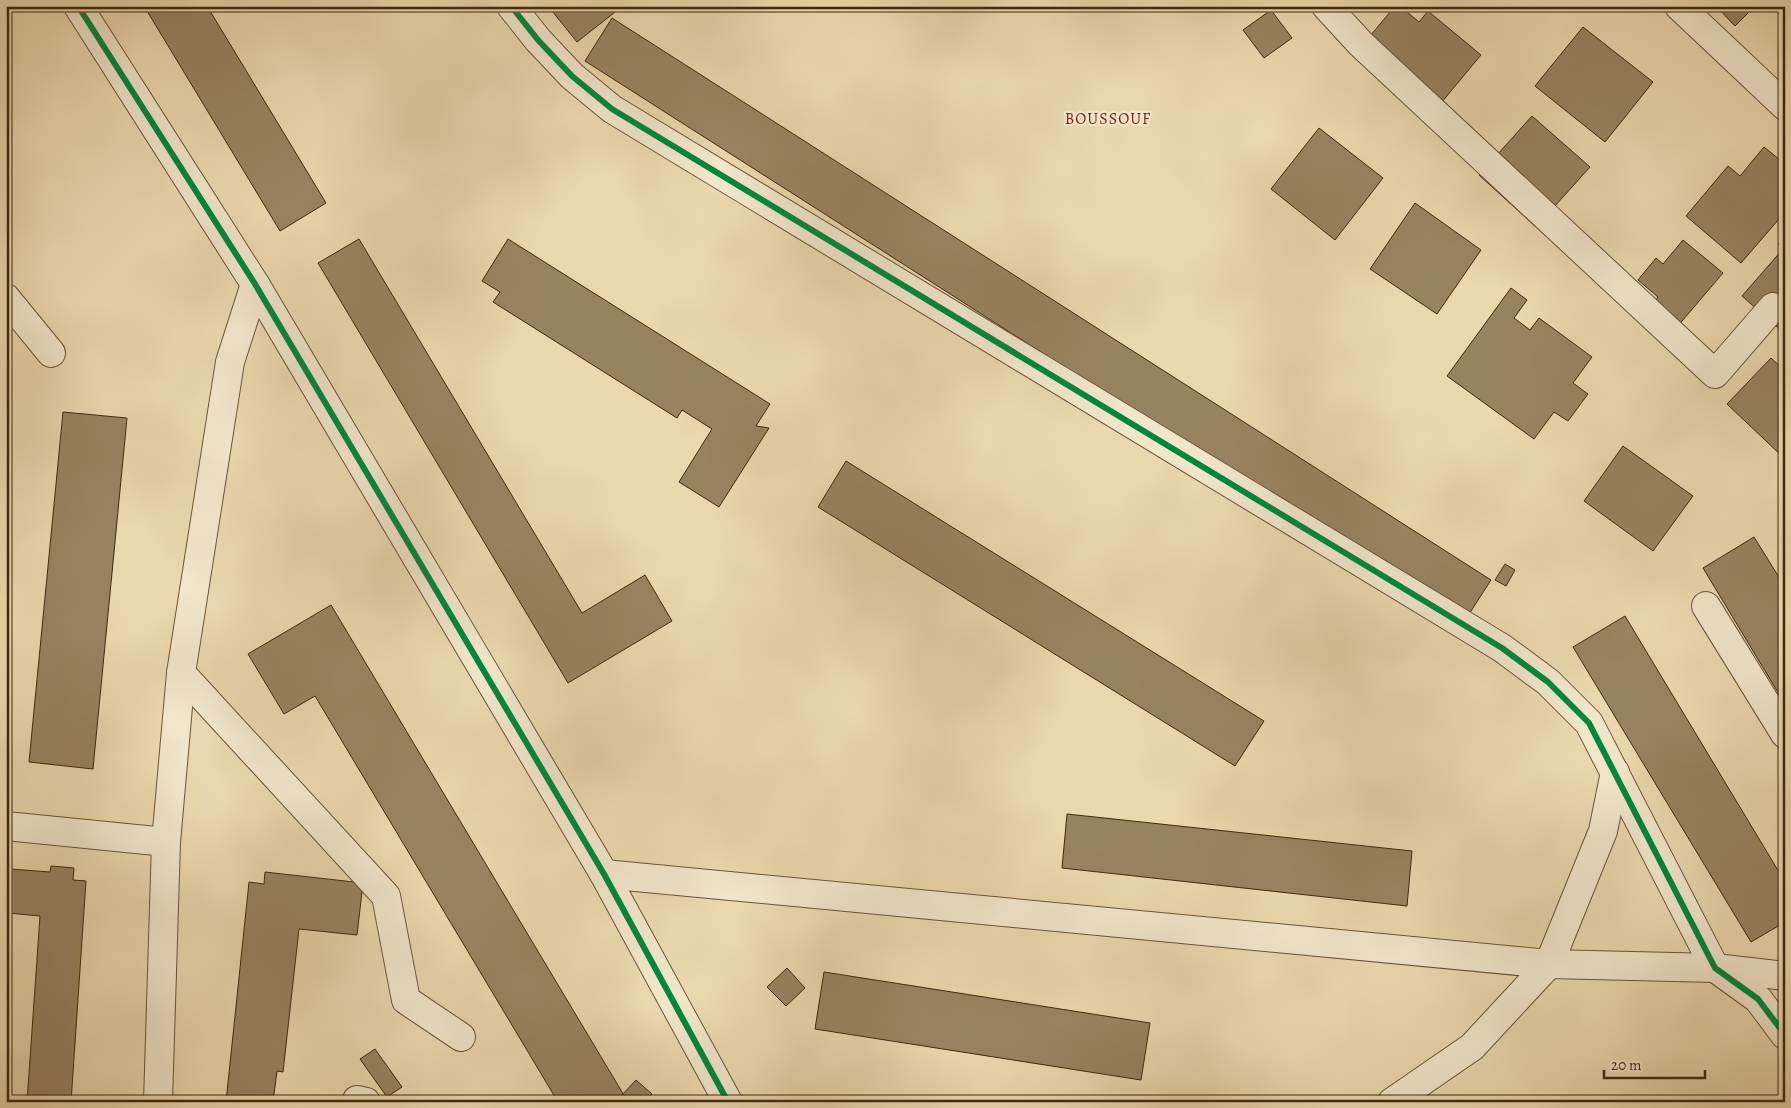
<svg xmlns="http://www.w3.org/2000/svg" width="1791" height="1108" font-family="Alegreya,serif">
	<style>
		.building { fill: #988361; stroke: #3f280f }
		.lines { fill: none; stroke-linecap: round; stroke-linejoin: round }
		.minor-casing { stroke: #6a5436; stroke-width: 30 }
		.minor { stroke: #f1e5ca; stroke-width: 28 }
		.cycleway-casing { stroke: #f1e5ca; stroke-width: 9 }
		.cycleway { stroke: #00873e; stroke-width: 6 }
		.labels { text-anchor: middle; stroke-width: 4.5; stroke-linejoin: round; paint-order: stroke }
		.neighbourhood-label { font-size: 16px; letter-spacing: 1px; fill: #7a1f14; stroke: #f1e5ca }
	</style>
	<rect width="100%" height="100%" fill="#ead7ad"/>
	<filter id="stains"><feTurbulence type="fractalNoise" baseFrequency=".004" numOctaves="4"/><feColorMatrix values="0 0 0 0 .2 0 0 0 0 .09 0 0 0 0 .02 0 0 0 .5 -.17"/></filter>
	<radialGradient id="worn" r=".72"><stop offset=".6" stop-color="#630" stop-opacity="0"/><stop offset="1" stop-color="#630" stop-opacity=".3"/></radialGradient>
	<g class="building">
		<polygon points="144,6 207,6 326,203 280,231"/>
		<polygon points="548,6 617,6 619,9 577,42"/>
		<polygon points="1395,6 1400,6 1419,22 1428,11 1481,55 1436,109 1361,47"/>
		<polygon points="1716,6 1755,6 1735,26"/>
		<polygon points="1271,10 1292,38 1264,58 1243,30"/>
		<polygon points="612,18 1491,580 1464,622 585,61"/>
		<polygon points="1583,27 1653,82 1605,142 1535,86"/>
		<polygon points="1532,116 1590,167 1536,227 1479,175"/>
		<polygon points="1319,128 1383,178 1335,240 1271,189"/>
		<polygon points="1764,147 1785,164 1785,212 1741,263 1686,216 1728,166 1740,176"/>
		<polygon points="1415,203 1481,250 1437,314 1370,269"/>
		<polygon points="1785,236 1785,334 1742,296 1783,249 1778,244"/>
		<polygon points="359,239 582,613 645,575 672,621 568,683 318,263"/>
		<polygon points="508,239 770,404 756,426 769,428 719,507 679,482 712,429 682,410 677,418 493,302 500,292 482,281"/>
		<polygon points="1683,240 1723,273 1671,334 1646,312 1658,297 1638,280 1656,258 1663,264"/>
		<polygon points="1511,288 1527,300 1514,318 1530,330 1539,318 1592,357 1573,383 1588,394 1568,421 1554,412 1534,439 1447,376"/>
		<polygon points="1771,358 1785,371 1785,459 1727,404"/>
		<polygon points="63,412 127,418 93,769 29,762"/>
		<polygon points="1623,446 1693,496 1653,551 1584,501"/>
		<polygon points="846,461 1264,721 1235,766 818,507"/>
		<polygon points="1754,537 1785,587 1785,704 1703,568"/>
		<polygon points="1505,564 1515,570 1506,586 1495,580"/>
		<polygon points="331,605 628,1102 558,1102 315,696 284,714 248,654"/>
		<polygon points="1625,616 1785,882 1785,922 1751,942 1573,647"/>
		<polygon points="1067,814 1412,851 1407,906 1062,868"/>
		<polygon points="51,866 74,868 73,880 86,881 71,1102 27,1102 40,916 8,913 11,869 50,872"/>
		<polygon points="265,872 363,883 357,935 299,929 283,1072 277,1071 273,1102 226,1102 249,882 264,884"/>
		<polygon points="787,968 805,988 786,1006 767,987"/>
		<polygon points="824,972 1150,1023 1141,1080 815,1029"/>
		<polygon points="375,1049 402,1087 387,1097 360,1059"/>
		<polygon points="636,1080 652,1094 645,1102 628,1102 621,1096"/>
	</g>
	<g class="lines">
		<defs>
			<g id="minor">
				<polyline points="78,6 255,284 604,874 728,1102"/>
				<polyline points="511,6 538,40 572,76 612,109 1502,648 1548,682 1589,723 1715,968 1758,999 1785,1035"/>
				<polyline points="1326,6 1361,44 1715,374 1773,307"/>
				<polyline points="1679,6 1785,106"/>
				<polyline points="6,298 51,353"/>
				<polyline points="1706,606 1785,734"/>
				<polyline points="181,673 386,896 406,1000 461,1037"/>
				<polyline points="6,826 166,842"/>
				<polyline points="604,874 1549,964 1715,968 1785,976"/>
				<polyline points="357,1100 366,1102"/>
				<polyline points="158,1102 166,842 181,673 230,362 255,284"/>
				<polyline points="1392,1102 1472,1047 1549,964 1603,831 1615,772"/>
			</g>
		</defs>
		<use href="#minor" class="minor-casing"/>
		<use href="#minor" class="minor"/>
		<defs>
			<g id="cycleway">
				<polyline points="78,6 255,284 604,874 728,1102"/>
				<polyline points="511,6 538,40 572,76 612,109 1502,648 1548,682 1589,723 1715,968 1758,999 1785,1035"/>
			</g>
		</defs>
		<use href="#cycleway" class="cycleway-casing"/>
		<use href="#cycleway" class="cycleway"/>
	</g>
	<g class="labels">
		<g class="neighbourhood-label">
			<text x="1108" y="124">BOUSSOUF</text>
		</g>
	</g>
	<rect width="1791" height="1108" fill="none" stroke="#ead7ad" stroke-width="25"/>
	<rect x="8" y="8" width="1776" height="1093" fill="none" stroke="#3f280f" stroke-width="2.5"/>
	<rect x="12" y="12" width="1766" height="1083" fill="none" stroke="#3f280f"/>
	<path d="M1604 1070v8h101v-8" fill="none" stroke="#3f280f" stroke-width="2.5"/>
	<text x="1611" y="1070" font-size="15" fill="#3f280f" stroke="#f1e5ca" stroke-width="4" paint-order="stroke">20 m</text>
	<rect width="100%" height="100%" filter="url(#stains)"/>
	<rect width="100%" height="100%" fill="url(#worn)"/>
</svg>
